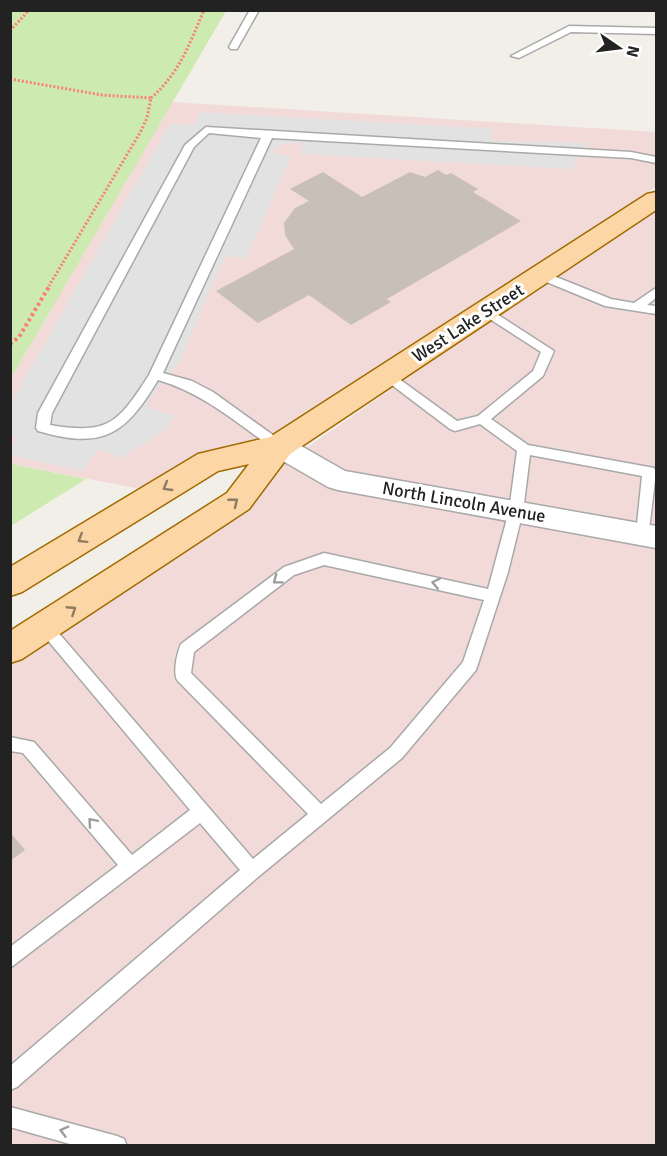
<svg xmlns="http://www.w3.org/2000/svg" width="667" height="1156" font-family="Signika,sans-serif">
	<style>
		.commercial { fill: #f2dad9 }
		.grass { fill: #cdebb0 }
		.parking { fill: #e2e2e2 }
		.building { fill: #c7bfb8 }
		.lines { fill: none; stroke-linecap: round; stroke-linejoin: round }
		.lane-casing { stroke: #a9a9a9; stroke-width: 3 }
		.street-casing { stroke: #a9a9a9; stroke-width: 3 }
		.primary-casing { stroke: #a06b00; stroke-width: 3 }
		.path-far1 { stroke: #fa8072; stroke-width: 3; stroke-dasharray: 2 2; stroke-linecap: butt }
		.path { stroke: #fa8072; stroke-width: 4; stroke-dasharray: 3 3; stroke-linecap: butt }
		.lane { fill: #fff; fill-rule: evenodd }
		.street { fill: #fff; fill-rule: evenodd }
		.primary { fill: #fcd6a4; fill-rule: evenodd }
		.oneway { stroke: #8f7c63 }
		.oneway2 { stroke: #9c9c9c }
		.labels { text-anchor: middle; stroke-width: 6; stroke-linejoin: round; paint-order: stroke }
		.street-label { font-size: 18px; fill: #222; stroke: #fff }
	</style>
	<rect width="100%" height="100%" fill="#f2efe9"/>
	<g class="commercial">
		<polygon points="172,102 656,132 656,187 282,436 146,490 11,464 11,378"/>
		<polygon points="656,206 656,1145 11,1145 10,653"/>
	</g>
	<g class="grass">
		<polygon points="11,11 226,11 11,378 10,11"/>
		<polygon points="11,464 86,479 11,526"/>
	</g>
	<polygon class="parking" points="201,112 492,129 491,140 494,141 587,143 572,169 301,154 302,144 297,143 288,143 275,148 273,152 275,154 291,156 246,258 226,256 204,303 181,360 148,401 146,407 175,416 165,430 121,458 103,450 97,451 81,471 11,455 11,450 17,438 11,436 11,403 170,124 193,125"/>
	<g class="building">
		<polygon points="438,170 446,175 451,173 478,189 473,192 521,221 387,299 391,302 351,325 309,295 258,323 216,291 294,249 285,235 284,223 295,208 309,201 290,189 323,172 362,197 410,172 425,177"/>
		<polygon points="10,832 25,850 10,861"/>
	</g>
	<g class="lines">
		<defs>
			<g id="lane">
				<polygon points="250,10 259,10 237,49 231,49 229,47"/>
				<polygon points="569,26 656,28 656,34 571,32 519,58 511,56"/>
				<path d="M 206,127 L 631,152 L 656,157 L 656,163 L 631,158 L 272,138 L 163,373 L 192,381 L 213,392 L 284,443 L 286,446 L 284,449 L 274,449 C 237,423 203,393 158,380 C 125,435 103,450 38,431 L 36,428 L 38,413 L 185,145 ZM 209,133 L 261,138 L 149,375 C 118,423 109,435 50,425 L 52,413 L 194,147 Z"/>
				<polygon points="541,271 611,299 634,303 656,288 656,298 647,305 656,306 656,314 605,306 537,278 535,275"/>
				<path d="M 486,307 L 554,351 L 543,376 L 491,419 L 528,445 L 654,468 L 656,472 L 648,538 L 638,538 L 636,534 L 642,476 L 530,455 L 523,511 L 508,572 L 476,670 L 402,758 L 258,877 L 17,1087 L 10,1090 L 10,1066 L 240,870 L 200,823 L 10,968 L 10,947 L 118,865 L 23,753 L 10,751 L 10,737 L 34,742 L 132,855 L 190,810 L 40,631 L 37,627 L 40,623 L 45,621 L 50,623 L 253,859 L 308,814 L 177,680 C 173,671 177,653 181,644 L 284,567 L 324,553 L 488,589 L 509,511 L 517,451 L 480,424 L 455,431 L 450,429 L 380,376 L 386,372 L 391,373 L 457,421 L 478,416 L 533,371 L 541,352 L 482,314 L 480,311 L 482,308 ZM 324,565 L 484,600 L 463,662 L 390,748 L 321,804 L 191,673 L 194,652 L 294,575 Z"/>
				<polygon points="10,1107 117,1136 124,1139 127,1146 77,1146 10,1127"/>
			</g>
			<polygon id="street" points="279,436 289,439 345,471 656,526 656,548 338,490 328,487 269,453 265,446 269,439"/>
			<polygon id="primary" points="656,192 656,210 290,454 249,509 22,659 10,663 10,631 227,493 249,464 218,471 22,592 10,596 10,567 198,454 270,437 647,194"/>
		</defs>
		<use href="#lane" class="lane-casing"/>
		<use href="#street" class="street-casing"/>
		<use href="#primary" class="primary-casing"/>
		<g class="path-far1">
			<polyline points="10,31 29,10"/>
			<polyline points="10,79 102,95 151,98 147,118 141,131 49,286"/>
			<path d="M 151,98 C 180,72 189,45 204,10"/>
		</g>
		<polyline class="path" points="10,344 19,337 50,285"/>
		<use href="#lane" class="lane"/>
		<use href="#street" class="street"/>
		<use href="#primary" class="primary"/>
	</g>
	<defs><path id="oneway-chevron" d="M-2-3.5L2.5 0L-2 3.5" fill="none" stroke-width="1.6" stroke-linecap="round" stroke-linejoin="round" transform="scale(1.5)"/></defs>
	<g class="oneway">
		<use href="#oneway-chevron" transform="translate(167 487) rotate(149)"/>
		<use href="#oneway-chevron" transform="translate(234 502) rotate(-39)"/>
		<use href="#oneway-chevron" transform="translate(82 539) rotate(148)"/>
		<use href="#oneway-chevron" transform="translate(72 610) rotate(-33)"/>
	</g>
	<g class="oneway2">
		<use href="#oneway-chevron" transform="translate(277 580) rotate(143)"/>
		<use href="#oneway-chevron" transform="translate(436 583) rotate(-168)"/>
		<use href="#oneway-chevron" transform="translate(92 822) rotate(-131)"/>
		<use href="#oneway-chevron" transform="translate(64 1131) rotate(-165)"/>
	</g>
	<g class="labels">
		<g class="street-label">
			<text transform="translate(468 323) rotate(-33)" y="6">West Lake Street</text>
			<text transform="translate(464 502) rotate(10)" y="6">North Lincoln Avenue</text>
		</g>
	</g>
	<rect width="667" height="1156" fill="none" stroke="#222222" stroke-width="24"/>
	<g transform="translate(619 48) rotate(104)" stroke="#ffffff" stroke-width="4.5" paint-order="stroke">
	<path d="M0-4.5L10 22L0 15L-10 22Z" fill="#222222"/>
	<text y="-9" font-size="16" font-weight="bold" text-anchor="middle" fill="#222222">N</text>
	</g>
</svg>
